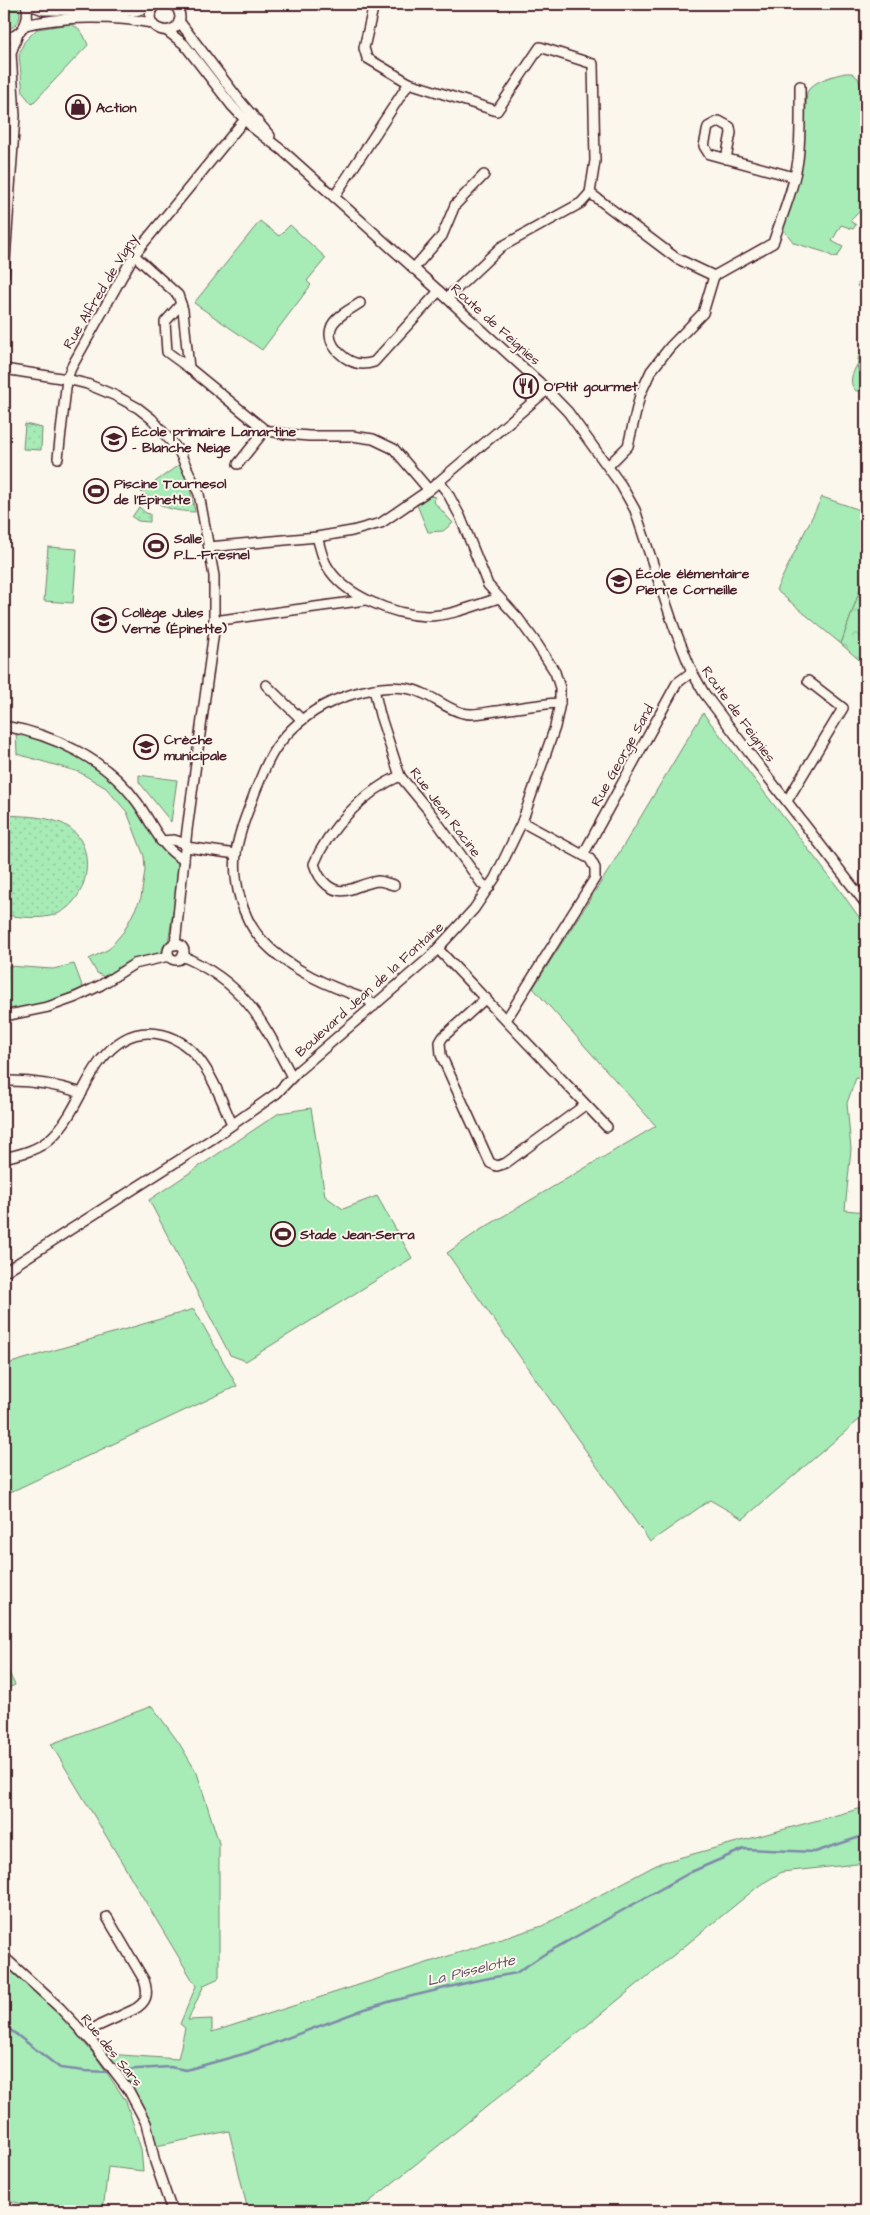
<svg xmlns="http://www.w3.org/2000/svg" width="870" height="2215" font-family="'Architects Daughter',sans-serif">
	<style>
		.green { fill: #a7ebb6; stroke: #788570 }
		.forest { fill: url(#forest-crowns); stroke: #788570 }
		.park { fill: url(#park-dots); stroke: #788570 }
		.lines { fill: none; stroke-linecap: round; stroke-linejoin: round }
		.stream { stroke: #7e8aa9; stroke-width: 2.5 }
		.minor-casing { stroke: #4a1f2b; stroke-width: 12 }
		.minor { stroke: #fbf7ec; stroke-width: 9 }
		.labels { text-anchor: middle; stroke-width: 4; stroke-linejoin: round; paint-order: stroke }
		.poi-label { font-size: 14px; font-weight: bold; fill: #4a1f2b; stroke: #fbf7ec; text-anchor: start }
		.street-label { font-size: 14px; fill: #4a1f2b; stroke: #fbf7ec }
		.water-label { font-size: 15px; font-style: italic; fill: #604c60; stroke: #fbf7ec }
	</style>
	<defs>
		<pattern id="forest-crowns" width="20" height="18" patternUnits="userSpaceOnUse" patternTransform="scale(1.25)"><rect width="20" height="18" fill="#a7ebb6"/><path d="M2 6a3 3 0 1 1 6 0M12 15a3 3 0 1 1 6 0" fill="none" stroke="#91c99d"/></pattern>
		<pattern id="park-dots" width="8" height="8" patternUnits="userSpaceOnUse" patternTransform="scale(1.25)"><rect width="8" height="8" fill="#a7ebb6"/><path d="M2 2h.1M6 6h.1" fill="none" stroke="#91c99d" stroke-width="1.8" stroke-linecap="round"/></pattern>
	</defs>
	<rect width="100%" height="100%" fill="#fbf7ec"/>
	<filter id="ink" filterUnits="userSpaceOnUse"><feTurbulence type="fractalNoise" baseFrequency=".02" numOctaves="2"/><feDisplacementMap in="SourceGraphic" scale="10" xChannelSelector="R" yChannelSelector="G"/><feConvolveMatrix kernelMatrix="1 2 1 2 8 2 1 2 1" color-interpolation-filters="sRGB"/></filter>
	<g filter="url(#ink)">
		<g class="green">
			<path d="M 4,4 L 17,4 C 24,16 18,28 4,30 Z"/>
			<path d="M 70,24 C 81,28 84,35 88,45 L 32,104 L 23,93 L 19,55 L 24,42 L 37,29 Z"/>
			<path d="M 845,73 L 852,73 L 858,78 L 866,96 L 866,205 L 850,221 L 856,225 L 853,229 L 841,225 L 832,241 L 843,247 L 838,256 L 833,257 L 824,252 L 794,243 L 783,229 L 801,169 L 807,92 C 814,80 833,76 845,73 Z"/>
			<polygon points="260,221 279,236 290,225 326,258 307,281 311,285 262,350 194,303"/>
			<path d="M 857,365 L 859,372 L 866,375 L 866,390 L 856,391 C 848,383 852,374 857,365 Z"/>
			<path d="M 180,464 L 190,489 L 195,512 C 170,511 161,507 141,492 Z"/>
			<polygon points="429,496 436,497 433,501 453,523 443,531 428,532 417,505"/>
			<polygon points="822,497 866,512 866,580 864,579 841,644 776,590"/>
			<polygon points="48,547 77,549 73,603 44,601"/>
			<polygon points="703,713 839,889 866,927 866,1080 856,1078 847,1103 851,1149 845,1210 866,1212 866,1414 743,1519 710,1500 650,1542 447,1253 480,1230 656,1126 533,988 610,868"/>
			<path d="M 16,730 C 52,742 96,758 123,787 C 144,811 162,838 181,863 L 168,943 L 159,954 L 142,958 L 104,977 L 97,973 L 89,959 L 109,949 L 124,931 L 141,898 L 145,870 L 144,856 L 127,812 L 106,788 L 79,772 L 17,754 Z"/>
			<polygon points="139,775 177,780 171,822 139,782"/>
			<polygon points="74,964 83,988 50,1001 9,1011 4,1007 8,966 53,969"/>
			<polygon points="311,1108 325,1196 343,1209 377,1196 412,1258 246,1361 230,1355 149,1200 279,1113"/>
			<polygon points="194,1309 237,1386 4,1495 4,1365"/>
			<polygon points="4,1663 15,1685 4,1690"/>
			<polygon points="152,1706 179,1743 197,1773 219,1843 219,1978 204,1985 188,2020 212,2019 212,2032 542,1926 660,1863 866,1807 866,1863 782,1872 760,1885 358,2211 248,2211 229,2131 156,2146 149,2119 139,2098 107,2054 178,2059 185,2028 180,2024 196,1986 51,1744"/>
			<polygon points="4,1958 63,2018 97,2058 126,2101 141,2149 143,2171 108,2167 103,2211 47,2211 4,2199"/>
		</g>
		<polygon class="forest" points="864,578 866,580 866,666 841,644"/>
		<g class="park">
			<polygon points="866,269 866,291 857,286"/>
			<path d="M 866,349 L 866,375 L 859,372 C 856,364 857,353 866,349 Z"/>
			<polygon points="25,424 42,428 41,450 23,449"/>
			<polygon points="139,507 146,513 150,514 150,522 138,521 132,517"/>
			<polygon points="4,775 8,775 6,807 4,807"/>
			<path d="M 4,815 C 23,816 43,816 61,823 C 99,839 92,899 57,914 C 41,920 21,917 4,915 Z"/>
		</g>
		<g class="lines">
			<g class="stream">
				<polyline points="4,2025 60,2068 85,2071 110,2072"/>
				<polyline points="121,2070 170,2067 186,2070 247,2053 365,2009 392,2001 474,1981 516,1973 543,1955 691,1872 744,1849 815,1852 866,1835"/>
			</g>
			<defs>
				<g id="minor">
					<polyline points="28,4 43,10 136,11 156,4"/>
					<path d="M 154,6 C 138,29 177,41 180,18 C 180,12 178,8 173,4"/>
					<polyline points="179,21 240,101 270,136"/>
					<path d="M 25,25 C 63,16 114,16 152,23"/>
					<polyline points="167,31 184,44 232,106 253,128 283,151 439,291 539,382 568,412 621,485 635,510 674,627 692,672 704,693 747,750 866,904"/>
					<path d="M 4,38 C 22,37 31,21 26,4"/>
					<polyline points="409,83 497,111 540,47 593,64 595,161 590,193 676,258 714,276"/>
					<polyline points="4,91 4,139"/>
					<polyline points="726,159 731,133 730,127 719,121 708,127 704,146 709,154 794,177"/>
					<polyline points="334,197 409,83 367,58 364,48 374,4"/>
					<polyline points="134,255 178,295 183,310 189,368 265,430 285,434 309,436 352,436 373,439 394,449 429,490"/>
					<polyline points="413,269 442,236 455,205 484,175"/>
					<polyline points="4,275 15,116 11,53 18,34"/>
					<path d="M 714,276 L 773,243 C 782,216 794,188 798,160 C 801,135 800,110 800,86"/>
					<polyline points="447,298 501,247 581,203 590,193"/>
					<path d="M 360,303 C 351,309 334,317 331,328 C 325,345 347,364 363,364 C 366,364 371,363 374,362 L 439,291"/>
					<polyline points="181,304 165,322 167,352 189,368"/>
					<polyline points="4,369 67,379 87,384 116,396 138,408 152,419 179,451 199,494 214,576 214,631 187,830 175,945"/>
					<polyline points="58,458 67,379 71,368 134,255 241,124 252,114"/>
					<polyline points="238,464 265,430"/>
					<polyline points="608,466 628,446 640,395 651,371 670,347 703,313 714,276"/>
					<path d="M 317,537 C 320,546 322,558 327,566 C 344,596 394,615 427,616 C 451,616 476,605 499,598"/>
					<polyline points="209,547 317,537 352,531 381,523 429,490 547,390"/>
					<polyline points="214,621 366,600"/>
					<polyline points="266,685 302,720"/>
					<polyline points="374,689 380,715 400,776 429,811 482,884 489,888"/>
					<path d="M 4,726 C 53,734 107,760 137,802 C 153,824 159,846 184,860"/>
					<polyline points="787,801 843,708 808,681"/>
					<polyline points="161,841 174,840 186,844"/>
					<polyline points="186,847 236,854"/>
					<polyline points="583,855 677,683 692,672"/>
					<path d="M 394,885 C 389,884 383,881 378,881 C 369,882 360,886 351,889 C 332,896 319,880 314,864 C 328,829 366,790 400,776"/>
					<circle cx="176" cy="952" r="8"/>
					<polyline points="438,949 607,1127"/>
					<path d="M 182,956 C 245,983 262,1020 292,1077"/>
					<polyline points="486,998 443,1037 440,1042 441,1055 490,1163 497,1166 506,1163 585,1105"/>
					<path d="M 374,1006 L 368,1000 C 331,987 288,970 261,939 C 242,918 233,882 236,854 C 238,833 248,812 255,792 C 262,776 267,759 278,745 C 294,724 316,707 341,698 C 365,689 398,682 422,693 C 435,698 449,710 463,713 C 473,716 486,712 496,711 C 518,708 539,704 560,703"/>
					<polyline points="4,1016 48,1007 76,997 101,985 134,964 169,956"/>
					<polyline points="506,1020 595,878 595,868 590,859 522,822"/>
					<path d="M 4,1081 C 32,1080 55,1084 82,1093"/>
					<path d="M 4,1158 C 21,1154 39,1150 52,1137 C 74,1116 83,1084 101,1060 C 113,1045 128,1033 148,1033 C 199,1033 215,1086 232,1124"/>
					<polyline points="4,1272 212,1139 277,1093 299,1070 429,958 474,909 495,878 522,822 555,727 560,703 560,688 555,672 537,644 518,618 488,585 460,516 447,492 439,482"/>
					<polyline points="4,1957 60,2008 92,2042 128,2089 146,2123 155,2162 172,2211"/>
					<path d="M 83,2033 L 133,2010 C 147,2003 149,1994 144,1980 L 107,1917"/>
				</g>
			</defs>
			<use href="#minor" class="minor-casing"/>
			<use href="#minor" class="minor"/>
		</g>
	</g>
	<defs>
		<symbol id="shop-ring" viewBox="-11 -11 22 22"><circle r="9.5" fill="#fbf7ec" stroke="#4a1f2b" stroke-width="1.5"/><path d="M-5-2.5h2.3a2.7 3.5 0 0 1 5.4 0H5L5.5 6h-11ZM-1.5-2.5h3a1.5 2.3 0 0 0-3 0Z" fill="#4a1f2b"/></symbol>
		<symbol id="restaurant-ring" viewBox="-11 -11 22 22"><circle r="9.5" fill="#fbf7ec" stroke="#4a1f2b" stroke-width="1.5"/><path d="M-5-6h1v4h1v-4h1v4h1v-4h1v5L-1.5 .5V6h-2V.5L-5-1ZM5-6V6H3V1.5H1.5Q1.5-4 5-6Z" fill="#4a1f2b"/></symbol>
		<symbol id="school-ring" viewBox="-11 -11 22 22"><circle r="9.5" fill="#fbf7ec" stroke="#4a1f2b" stroke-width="1.5"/><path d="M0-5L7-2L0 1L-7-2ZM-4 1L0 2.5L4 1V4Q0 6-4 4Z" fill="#4a1f2b"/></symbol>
		<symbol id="stadium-ring" viewBox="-11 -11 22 22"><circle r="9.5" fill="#fbf7ec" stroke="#4a1f2b" stroke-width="1.5"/><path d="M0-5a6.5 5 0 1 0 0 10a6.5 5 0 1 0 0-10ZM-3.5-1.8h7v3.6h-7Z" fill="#4a1f2b"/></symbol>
	</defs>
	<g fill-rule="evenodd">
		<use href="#shop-ring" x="64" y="93" width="28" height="28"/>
		<use href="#restaurant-ring" x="512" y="372" width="28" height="28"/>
		<use href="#school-ring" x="100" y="425" width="28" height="28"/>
		<use href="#stadium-ring" x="82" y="477" width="28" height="28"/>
		<use href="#stadium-ring" x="142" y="532" width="28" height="28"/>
		<use href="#school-ring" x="605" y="567" width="28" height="28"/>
		<use href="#school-ring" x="90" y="606" width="28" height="28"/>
		<use href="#school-ring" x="132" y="733" width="28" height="28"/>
		<use href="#stadium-ring" x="269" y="1220" width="28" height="28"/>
	</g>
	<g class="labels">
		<g class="poi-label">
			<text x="96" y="112">Action</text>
			<text x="544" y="391">O'Ptit gourmet</text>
			<text x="132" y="436">École primaire Lamartine<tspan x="132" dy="16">- Blanche Neige</tspan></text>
			<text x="114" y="488">Piscine Tournesol<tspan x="114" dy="16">de l'Épinette</tspan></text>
			<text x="174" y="543">Salle<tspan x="174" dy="16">P.L.-Fresnel</tspan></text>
			<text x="636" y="578">École élémentaire<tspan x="636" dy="16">Pierre Corneille</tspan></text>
			<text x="122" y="617">Collège Jules<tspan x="122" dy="16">Verne (Épinette)</tspan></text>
			<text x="164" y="744">Crèche<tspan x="164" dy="16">municipale</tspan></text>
			<text x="300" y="1239">Stade Jean-Serra</text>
		</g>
		<g class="street-label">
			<text transform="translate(100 291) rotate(-59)" y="5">Rue Alfred de Vigny</text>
			<text transform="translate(496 324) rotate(42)" y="5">Route de Feignies</text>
			<text transform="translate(739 714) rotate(54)" y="5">Route de Feignies</text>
			<text transform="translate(622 755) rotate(-61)" y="5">Rue George Sand</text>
			<text transform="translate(446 812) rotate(53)" y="5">Rue Jean Racine</text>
			<text transform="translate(369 989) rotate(-42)" y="5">Boulevard Jean de la Fontaine</text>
			<text transform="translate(112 2050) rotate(51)" y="5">Rue des Sars</text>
		</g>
		<g class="water-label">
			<text transform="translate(471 1970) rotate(-14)" y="5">La Pisselotte</text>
		</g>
	</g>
	<rect width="870" height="2215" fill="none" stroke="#fbf7ec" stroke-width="20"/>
	<rect x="10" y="10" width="850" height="2195" fill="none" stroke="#4a1f2b" stroke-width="2" filter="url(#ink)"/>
</svg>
